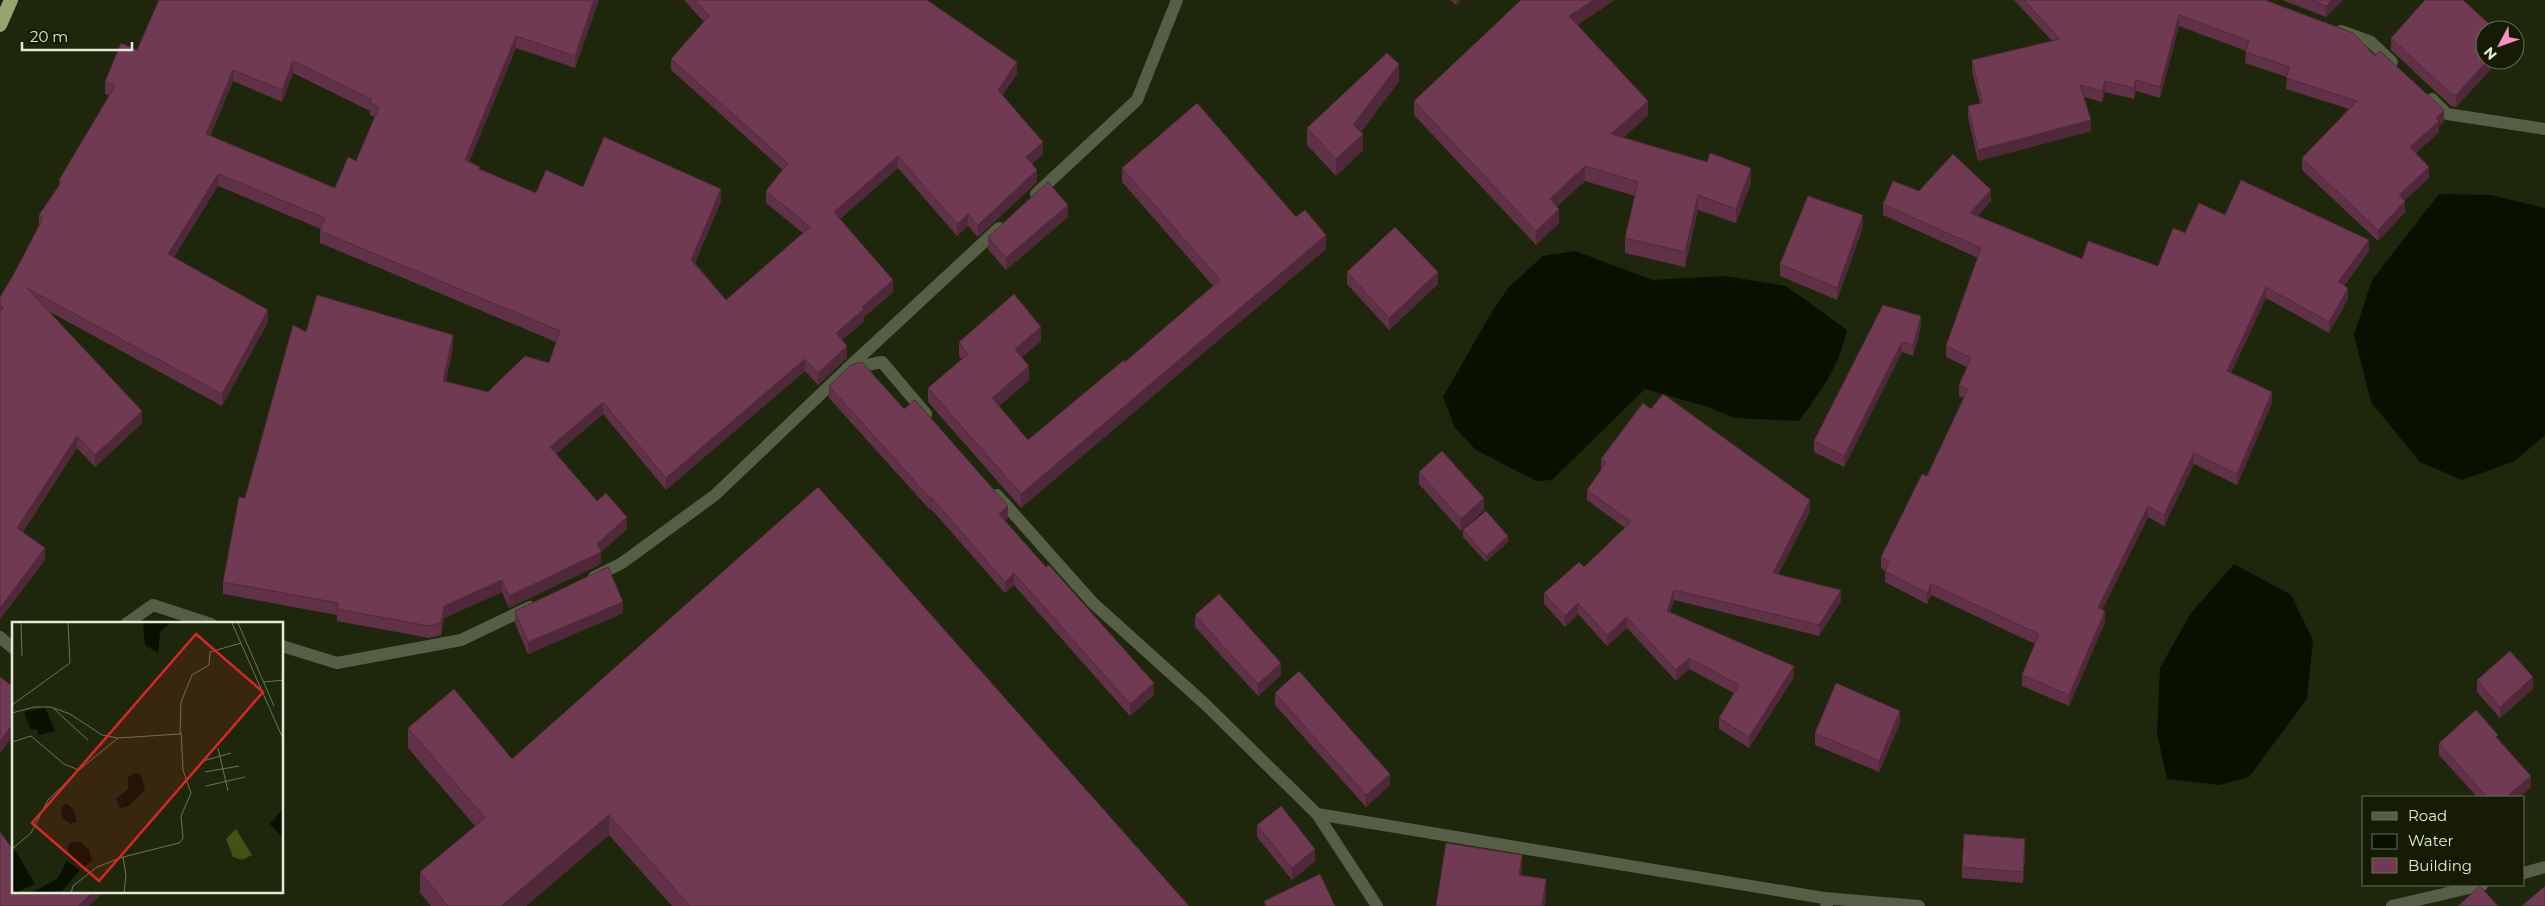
<svg xmlns="http://www.w3.org/2000/svg" width="2545" height="906" font-family="Montserrat,sans-serif">
	<style>
		.water { fill: #091000 }
		.lines { fill: none; stroke-linecap: round; stroke-linejoin: round }
		.minor { stroke: #565e46; stroke-width: 12 }
		.trunk { stroke: #94a56e; stroke-width: 14 }
		.wall { fill: #613247; fill-rule: evenodd }
		.shaded-wall { fill: #4f293a }
		.building { fill: #713a53; stroke: #4f293a; fill-rule: evenodd }
		.inset-road { fill: none; stroke: #6d745d; stroke-width: 1 }
		.view { fill: #d62828; fill-opacity: 0.15; stroke: #d62828; stroke-width: 2.5 }
		.inset-edge { fill: none; stroke: #e4ead9; stroke-width: 2.5 }
	</style>
	<rect width="100%" height="100%" fill="#1e260b"/>
	<g class="water">
		<polygon points="2439,194 2491,195 2545,208 2545,435 2515,461 2462,480 2420,462 2371,402 2354,335 2372,280"/>
		<path d="M 1575,251 L 1653,280 L 1725,276 L 1786,286 L 1847,330 C 1838,368 1822,390 1799,421 L 1735,418 L 1708,407 L 1645,389 L 1552,480 L 1537,481 L 1476,450 L 1455,428 L 1443,397 L 1490,315 L 1508,288 L 1543,256 Z"/>
		<polygon points="2234,564 2291,595 2313,640 2307,699 2249,777 2219,785 2167,779 2157,733 2160,668 2191,613"/>
	</g>
	<g class="lines">
		<g class="minor">
			<polyline points="2341,31 2371,42 2392,62"/>
			<polyline points="2432,99 2447,114 2545,129"/>
			<polyline points="1036,194 1137,100 1177,0"/>
			<polyline points="847,369 999,228"/>
			<polyline points="997,495 1093,603 1205,704 1317,814 1377,906"/>
			<polyline points="594,577 622,563 715,495 847,369 882,362 926,414"/>
			<polyline points="126,624 153,605 211,624"/>
			<polyline points="0,637 14,649"/>
			<polyline points="282,646 337,663 461,640 530,607"/>
			<polyline points="1317,814 1824,898 1827,906"/>
			<polyline points="2524,873 2545,867"/>
			<polyline points="1824,898 1919,906"/>
			<polyline points="2392,906 2482,885"/>
		</g>
		<polyline class="trunk" points="0,25 11,0"/>
	</g>
	<g class="wall">
		<path d="M 159,0 L 599,0 L 575,68 L 516,48 L 469,162 L 480,169 L 536,193 L 583,187 L 721,201 L 695,263 L 726,300 L 803,233 L 766,203 L 766,191 L 783,170 L 671,70 L 671,59 L 704,22 L 684,0 L 928,0 L 1017,74 L 1002,95 L 1043,154 L 1032,164 L 1037,182 L 978,237 L 968,226 L 957,236 L 898,168 L 840,219 L 893,292 L 864,317 L 864,321 L 842,340 L 847,358 L 818,385 L 805,371 L 666,490 L 603,414 L 556,454 L 597,501 L 627,529 L 601,552 L 601,564 L 509,608 L 502,592 L 444,618 L 441,635 L 429,638 L 337,621 L 337,615 L 223,594 L 223,582 L 245,498 L 306,332 L 453,347 L 446,381 L 488,392 L 549,363 L 556,342 L 320,243 L 320,231 L 321,229 L 218,186 L 174,257 L 268,322 L 222,406 L 50,312 L 142,423 L 95,467 L 77,448 L 23,532 L 45,560 L 0,619 L 0,297 L 14,274 L 39,226 L 39,215 L 59,186 L 59,180 L 110,96 L 105,94 L 105,82 L 137,50 ZM 293,73 L 370,111 L 370,115 L 375,117 L 356,161 L 335,188 L 210,136 L 233,81 L 282,102 Z"/>
		<polygon points="1450,0 1460,0 1456,5"/>
		<polygon points="2014,0 2265,0 2375,56 2444,121 2439,126 2439,132 2416,153 2429,178 2405,200 2405,212 2378,241 2302,170 2302,158 2349,109 2286,89 2287,77 2245,63 2246,51 2179,26 2160,98 2136,91 2134,99 2105,92 2102,102 2084,97 2091,131 1978,161 1968,117 1968,106 1980,104 1972,71 1972,60 2052,41"/>
		<polygon points="2282,0 2343,0 2326,17"/>
		<polygon points="1577,25 1648,115 1623,138 1751,183 1736,223 1698,210 1685,267 1625,253 1625,238 1635,196 1585,181 1557,206 1559,223 1536,245 1414,115 1414,101"/>
		<polygon points="2391,38 2485,60 2499,60 2456,107 2451,106 2391,50"/>
		<polygon points="1399,81 1361,132 1363,150 1336,176 1307,145 1307,128"/>
		<polygon points="1122,168 1296,217 1326,249 1021,508 928,402 928,388 962,359 959,356 959,342 1041,341 1022,357 1029,380 999,406 1028,440 1125,362 1213,286 1122,182"/>
		<polygon points="1919,191 1991,201 1978,216 2082,259 2158,266 2185,233 2225,215 2369,251 2344,286 2348,299 2329,333 2266,298 2231,373 2272,403 2237,485 2194,464 2164,526 2148,517 2102,610 2105,622 2069,706 2022,686 2022,675 2035,644 1931,595 1927,604 1885,582 1885,571 1881,568 1881,557 1927,476 1964,398 1959,396 1959,385 1967,367 1946,357 1946,346 1978,258 1883,215 1883,204"/>
		<polygon points="1068,217 1006,270 988,249 988,237"/>
		<polygon points="1863,227 1837,300 1780,276 1780,264"/>
		<polygon points="1347,272 1438,284 1389,330 1347,284"/>
		<polygon points="1883,305 1921,327 1913,356 1902,352 1844,467 1814,452 1814,441"/>
		<polygon points="829,386 904,409 1008,518 1005,521 1154,695 1130,716 1014,585 1005,593 931,509 930,510 829,398"/>
		<polygon points="1651,409 1810,511 1778,575 1841,601 1819,636 1674,600 1670,612 1794,677 1749,748 1719,729 1719,718 1734,693 1689,669 1676,681 1627,628 1607,646 1578,614 1565,627 1544,604 1544,593 1584,567 1625,528 1587,500 1587,490 1601,469 1601,459"/>
		<polygon points="1419,472 1484,510 1461,531 1419,484"/>
		<polygon points="1463,530 1508,542 1486,562 1463,537"/>
		<polygon points="515,611 623,613 528,654 515,623"/>
		<polygon points="1195,615 1281,675 1258,696 1195,627"/>
		<polygon points="2477,680 2533,689 2500,718 2477,692"/>
		<polygon points="1275,693 1390,785 1366,807 1275,705"/>
		<polygon points="1900,723 1879,772 1815,745 1815,733"/>
		<polygon points="408,728 512,759 1189,906 672,906 609,835 526,906 431,906 420,893 420,872 475,826 408,748"/>
		<polygon points="2498,739 2531,787 2520,797 2477,797 2439,755 2439,743"/>
		<polygon points="1257,825 1315,861 1292,880 1257,837"/>
		<polygon points="2025,851 2023,883 1962,878 1962,867"/>
	</g>
	<g class="shaded-wall">
		<polygon points="594,0 599,0 575,68 575,56"/>
		<polygon points="1456,0 1460,0 1456,5"/>
		<polygon points="1594,0 1615,0 1569,31 1569,16"/>
		<polygon points="2332,0 2343,0 2326,17 2326,6"/>
		<polygon points="2179,15 2179,26 2160,98 2160,87"/>
		<polygon points="516,36 516,48 465,172 465,160"/>
		<polygon points="2488,60 2499,60 2456,107 2456,95"/>
		<polygon points="293,61 293,73 282,102 282,90"/>
		<polygon points="1017,62 1017,74 998,102 998,90"/>
		<polygon points="1399,64 1399,81 1353,142 1353,125"/>
		<polygon points="233,70 233,81 206,146 206,134"/>
		<polygon points="2136,80 2136,91 2134,99 2134,88"/>
		<polygon points="2105,81 2105,92 2102,102 2102,91"/>
		<polygon points="1648,101 1648,115 1611,149 1611,134"/>
		<polygon points="2444,110 2444,121 2439,126 2439,132 2410,158 2410,147"/>
		<polygon points="2091,120 2091,131 1978,161 1978,150"/>
		<polygon points="1363,134 1363,150 1336,176 1336,159"/>
		<polygon points="1043,142 1043,154 1026,169 1026,157"/>
		<polygon points="898,156 898,168 834,224 834,212"/>
		<polygon points="1585,166 1585,181 1550,213 1550,199"/>
		<polygon points="2429,167 2429,178 2399,206 2399,195"/>
		<polygon points="1751,168 1751,183 1736,223 1736,209"/>
		<polygon points="1037,170 1037,182 978,237 978,225"/>
		<polygon points="218,174 218,186 168,266 168,254"/>
		<polygon points="721,189 721,201 691,271 691,260"/>
		<polygon points="1991,190 1991,201 1970,224 1970,213"/>
		<polygon points="1698,195 1698,210 1685,267 1685,252"/>
		<polygon points="2405,201 2405,212 2378,241 2378,230"/>
		<polygon points="1068,205 1068,217 1006,270 1006,258"/>
		<polygon points="1559,209 1559,223 1536,245 1536,231"/>
		<polygon points="968,214 968,226 957,236 957,224"/>
		<polygon points="1863,215 1863,227 1837,300 1837,288"/>
		<polygon points="1326,235 1326,249 1021,508 1021,494"/>
		<polygon points="2369,240 2369,251 2338,293 2338,282"/>
		<polygon points="1438,272 1438,284 1389,330 1389,318"/>
		<polygon points="893,280 893,292 864,317 864,321 836,345 836,333 862,307"/>
		<polygon points="2266,287 2266,298 2227,382 2227,371"/>
		<polygon points="2348,288 2348,299 2329,333 2329,322"/>
		<polygon points="268,310 268,322 222,406 222,394"/>
		<polygon points="1921,316 1921,327 1913,356 1913,345"/>
		<polygon points="1041,327 1041,341 1015,363 1015,349"/>
		<polygon points="453,335 453,347 443,393 443,381"/>
		<polygon points="1902,342 1902,352 1844,467 1844,456"/>
		<polygon points="847,346 847,358 818,385 818,373"/>
		<polygon points="805,359 805,371 666,490 666,478"/>
		<polygon points="1029,366 1029,380 992,412 992,398"/>
		<polygon points="2272,392 2272,403 2237,485 2237,474"/>
		<polygon points="603,402 603,414 550,459 550,447"/>
		<polygon points="142,411 142,423 95,467 95,455"/>
		<polygon points="77,436 77,448 17,540 17,528"/>
		<polygon points="2194,453 2194,464 2164,526 2164,515"/>
		<polygon points="931,497 931,509 930,510 930,498"/>
		<polygon points="1484,498 1484,510 1461,531 1461,519"/>
		<polygon points="1810,500 1810,511 1773,584 1773,573"/>
		<polygon points="1008,506 1008,518 999,526 999,514"/>
		<polygon points="2148,506 2148,517 2098,619 2098,608"/>
		<polygon points="627,517 627,529 601,552 601,564 509,608 509,596 597,544"/>
		<polygon points="1508,536 1508,542 1486,562 1486,556"/>
		<polygon points="45,548 45,560 0,619 0,608"/>
		<polygon points="1014,573 1014,585 1005,593 1005,582"/>
		<polygon points="502,580 502,592 444,618 441,635 441,623 444,606"/>
		<polygon points="1931,584 1931,595 1927,604 1927,593"/>
		<polygon points="1674,590 1674,600 1667,621 1667,611"/>
		<polygon points="1841,590 1841,601 1819,636 1819,625"/>
		<polygon points="623,602 623,613 528,654 528,642"/>
		<polygon points="1578,603 1578,614 1565,627 1565,616"/>
		<polygon points="2105,611 2105,622 2069,706 2069,695"/>
		<polygon points="1627,617 1627,628 1607,646 1607,635"/>
		<polygon points="1689,658 1689,669 1676,681 1676,670"/>
		<polygon points="1281,663 1281,675 1258,696 1258,684"/>
		<polygon points="1794,666 1794,677 1749,748 1749,737"/>
		<polygon points="2533,677 2533,689 2500,718 2500,707"/>
		<polygon points="1154,683 1154,695 1130,716 1130,704"/>
		<polygon points="1900,711 1900,723 1879,772 1879,761"/>
		<polygon points="14,722 14,734 0,754 0,742"/>
		<polygon points="1390,774 1390,785 1366,807 1366,795"/>
		<polygon points="2531,776 2531,787 2520,797 2506,797"/>
		<polygon points="609,815 609,835 526,906 501,906"/>
		<polygon points="2025,839 2025,851 2023,883 2023,872"/>
		<polygon points="1315,849 1315,861 1292,880 1292,868"/>
		<polygon points="1522,855 1522,872 1519,891 1519,875"/>
		<polygon points="1546,879 1546,896 1545,906 1542,906"/>
		<polygon points="93,892 104,892 89,906 78,906"/>
	</g>
	<g class="building">
		<path d="M 159,0 L 594,0 L 575,56 L 516,36 L 465,160 L 480,167 L 479,169 L 536,193 L 546,170 L 583,187 L 604,137 L 721,189 L 691,260 L 726,300 L 810,227 L 766,191 L 788,163 L 671,59 L 709,16 L 695,0 L 927,0 L 1017,62 L 998,90 L 1043,142 L 1026,157 L 1037,170 L 978,225 L 968,214 L 957,224 L 898,156 L 834,212 L 893,280 L 862,307 L 864,309 L 836,333 L 847,346 L 818,373 L 805,359 L 666,478 L 603,402 L 550,447 L 597,501 L 606,493 L 627,517 L 597,544 L 601,552 L 509,596 L 502,580 L 444,606 L 441,623 L 429,626 L 337,609 L 338,603 L 223,582 L 239,497 L 245,498 L 293,325 L 306,332 L 317,295 L 453,335 L 443,381 L 488,392 L 525,356 L 549,363 L 560,331 L 320,231 L 325,218 L 218,174 L 168,254 L 268,310 L 222,394 L 27,288 L 142,411 L 95,455 L 77,436 L 17,528 L 45,548 L 0,608 L 0,312 L 3,307 L 0,305 L 0,297 L 14,274 L 43,218 L 39,215 L 62,181 L 59,180 L 115,86 L 105,82 L 121,43 L 137,50 ZM 293,61 L 371,99 L 370,103 L 379,107 L 356,161 L 348,157 L 335,188 L 206,134 L 233,70 L 282,90 Z"/>
		<polygon points="1521,0 1594,0 1569,16 1648,101 1611,134 1707,162 1710,153 1751,168 1736,209 1698,195 1685,252 1625,238 1638,182 1585,166 1550,199 1559,209 1536,231 1414,101"/>
		<polygon points="2024,0 2265,0 2353,33 2375,56 2380,51 2444,110 2436,118 2439,121 2410,147 2429,167 2399,195 2405,201 2378,230 2302,158 2357,101 2286,78 2290,67 2245,52 2249,41 2179,15 2160,87 2136,80 2134,88 2105,81 2102,91 2080,85 2091,120 1978,150 1968,106 1982,103 1972,60 2060,39"/>
		<polygon points="2312,0 2332,0 2326,6"/>
		<polygon points="2425,0 2463,0 2496,30 2485,30 2485,60 2488,60 2456,95 2451,94 2391,38"/>
		<polygon points="1387,53 1399,64 1353,125 1363,134 1336,159 1307,128"/>
		<polygon points="1197,103 1296,217 1305,210 1326,235 1021,494 928,388 968,354 959,342 1014,294 1041,327 1015,349 1029,366 992,398 1028,440 1124,360 1125,362 1220,280 1122,168"/>
		<polygon points="1953,154 1991,190 1970,213 2082,259 2088,241 2158,266 2173,228 2185,233 2199,203 2225,215 2241,180 2369,240 2338,282 2348,288 2329,322 2266,287 2227,371 2272,392 2237,474 2194,453 2164,515 2148,506 2098,608 2105,611 2069,695 2022,675 2039,634 1931,584 1927,593 1885,571 1889,562 1881,557 1922,474 1927,476 1968,389 1959,385 1971,358 1946,346 1981,248 1883,204 1893,181 1919,191"/>
		<polygon points="1048,182 1068,205 1006,258 988,237"/>
		<polygon points="1808,196 1863,215 1837,288 1780,264"/>
		<polygon points="1395,227 1438,272 1389,318 1347,272"/>
		<polygon points="1883,305 1921,316 1913,345 1902,342 1844,456 1814,441"/>
		<polygon points="862,362 904,409 915,400 1008,506 999,514 1046,567 1049,565 1154,683 1130,704 1014,573 1005,582 931,497 930,498 829,386 851,365"/>
		<polygon points="1663,394 1810,500 1773,573 1841,590 1819,625 1674,590 1667,611 1794,666 1749,737 1719,718 1739,685 1689,658 1676,670 1627,617 1607,635 1578,603 1565,616 1544,593 1579,562 1584,567 1631,522 1587,490 1606,463 1601,459 1643,403 1651,409"/>
		<polygon points="1442,451 1484,498 1461,519 1419,472"/>
		<polygon points="818,487 1189,906 690,906 609,815 501,906 448,906 420,872 485,818 408,728 454,689 512,759"/>
		<polygon points="1486,511 1508,536 1486,556 1463,530"/>
		<polygon points="608,567 623,602 528,642 515,611"/>
		<polygon points="1219,594 1281,663 1258,684 1195,615"/>
		<polygon points="2510,651 2533,677 2500,707 2477,680"/>
		<polygon points="1299,671 1390,774 1366,795 1275,693"/>
		<polygon points="0,677 14,687 14,722 0,742"/>
		<polygon points="1836,683 1900,711 1879,761 1815,733"/>
		<polygon points="2476,710 2498,735 2496,737 2531,776 2506,797 2487,797 2439,743"/>
		<polygon points="1281,806 1315,849 1292,868 1257,825"/>
		<polygon points="0,832 14,851 14,892 93,892 78,906 0,906"/>
		<polygon points="1964,834 2025,839 2023,872 1962,867"/>
		<polygon points="1446,843 1522,855 1519,875 1546,879 1542,906 1436,906"/>
		<polygon points="1320,874 1335,906 1266,906 1264,901"/>
		<polygon points="2480,886 2498,906 2458,906"/>
		<polygon points="2545,886 2545,906 2522,906"/>
	</g>
	<g transform="translate(12 622)">
		<rect width="271" height="271" fill="#1e260b"/>
		<path d="M 224,207 L 240,233 L 230,238 L 221,235 L 214,217 Z" fill="#425118"/>
		<path d="M 131,1 L 158,1 L 148,10 L 146,31 L 133,23 ZM 33,86 L 43,109 L 27,113 L 25,107 L 19,108 L 12,90 ZM 123,151 L 129,152 L 133,168 L 115,185 L 108,186 L 104,177 L 116,167 L 116,155 ZM 54,181 L 62,188 L 65,200 L 59,202 L 51,197 L 49,187 ZM 271,186 L 272,216 L 271,216 L 258,202 ZM 61,220 L 68,220 L 77,228 L 80,239 L 71,246 L 55,234 L 57,222 ZM 4,229 L 23,262 L 3,271 L 0,265 L 0,230 ZM 55,239 L 68,248 L 50,269 L 19,271 L 45,257 Z" fill="#091000"/>
		<path class="inset-road" d="M 9,1 L 10,34M 220,1 L 272,119M 226,1 L 262,84M 252,60 L 272,58M 0,83 L 58,41 L 56,1M 42,87 L 76,118M 0,91 L 22,85 L 39,85 L 58,92 L 90,113 L 106,116 L 168,112 L 169,80 L 180,53 L 197,43 L 198,30 L 229,21M 0,120 L 19,114 L 52,142 L 67,148 L 106,116M 206,126 L 216,169M 191,139 L 219,131M 193,150 L 227,144M 194,164 L 233,155M 0,227 L 19,211 L 36,178 L 67,148M 59,271 L 61,264 L 85,245 L 111,235M 112,271 L 114,253 L 111,235 L 167,221 L 171,216 L 169,194 L 179,171 L 171,148 L 169,110"/>
		<path class="view" d="M 184,12 L 251,70 L 87,259 L 20,201 Z"/>
		<rect width="271" height="271" class="inset-edge"/>
	</g>
	<rect x="2362" y="796" width="162" height="90" fill="#151c03" stroke="#686e59"/>
	<rect x="2372" y="812" width="25" height="8" fill="#565e46" stroke="#686e59"/>
	<text x="2408" y="821" font-size="15" fill="#e4ead9">Road</text>
	<rect x="2372" y="834" width="25" height="15" fill="#091000" stroke="#686e59"/>
	<text x="2408" y="846" font-size="15" fill="#e4ead9">Water</text>
	<rect x="2372" y="858" width="25" height="15" fill="#713a53" stroke="#686e59"/>
	<text x="2408" y="871" font-size="15" fill="#e4ead9">Building</text>
	<g transform="translate(2500 45) rotate(229)"><circle r="24" fill="#151c03" stroke="#686e59"/>
	<path d="M0-4L9 19L0 12L-9 19Z" fill="#fc8fc1"/>
	<text y="-8" font-size="14" font-weight="bold" text-anchor="middle" fill="#e4ead9">N</text>
	</g>
	<path d="M22 42v8h110v-8" fill="none" stroke="#e4ead9" stroke-width="2.5"/>
	<text x="30" y="42" font-size="15" fill="#e4ead9" stroke="#151c03" stroke-width="4" paint-order="stroke">20 m</text>
</svg>
